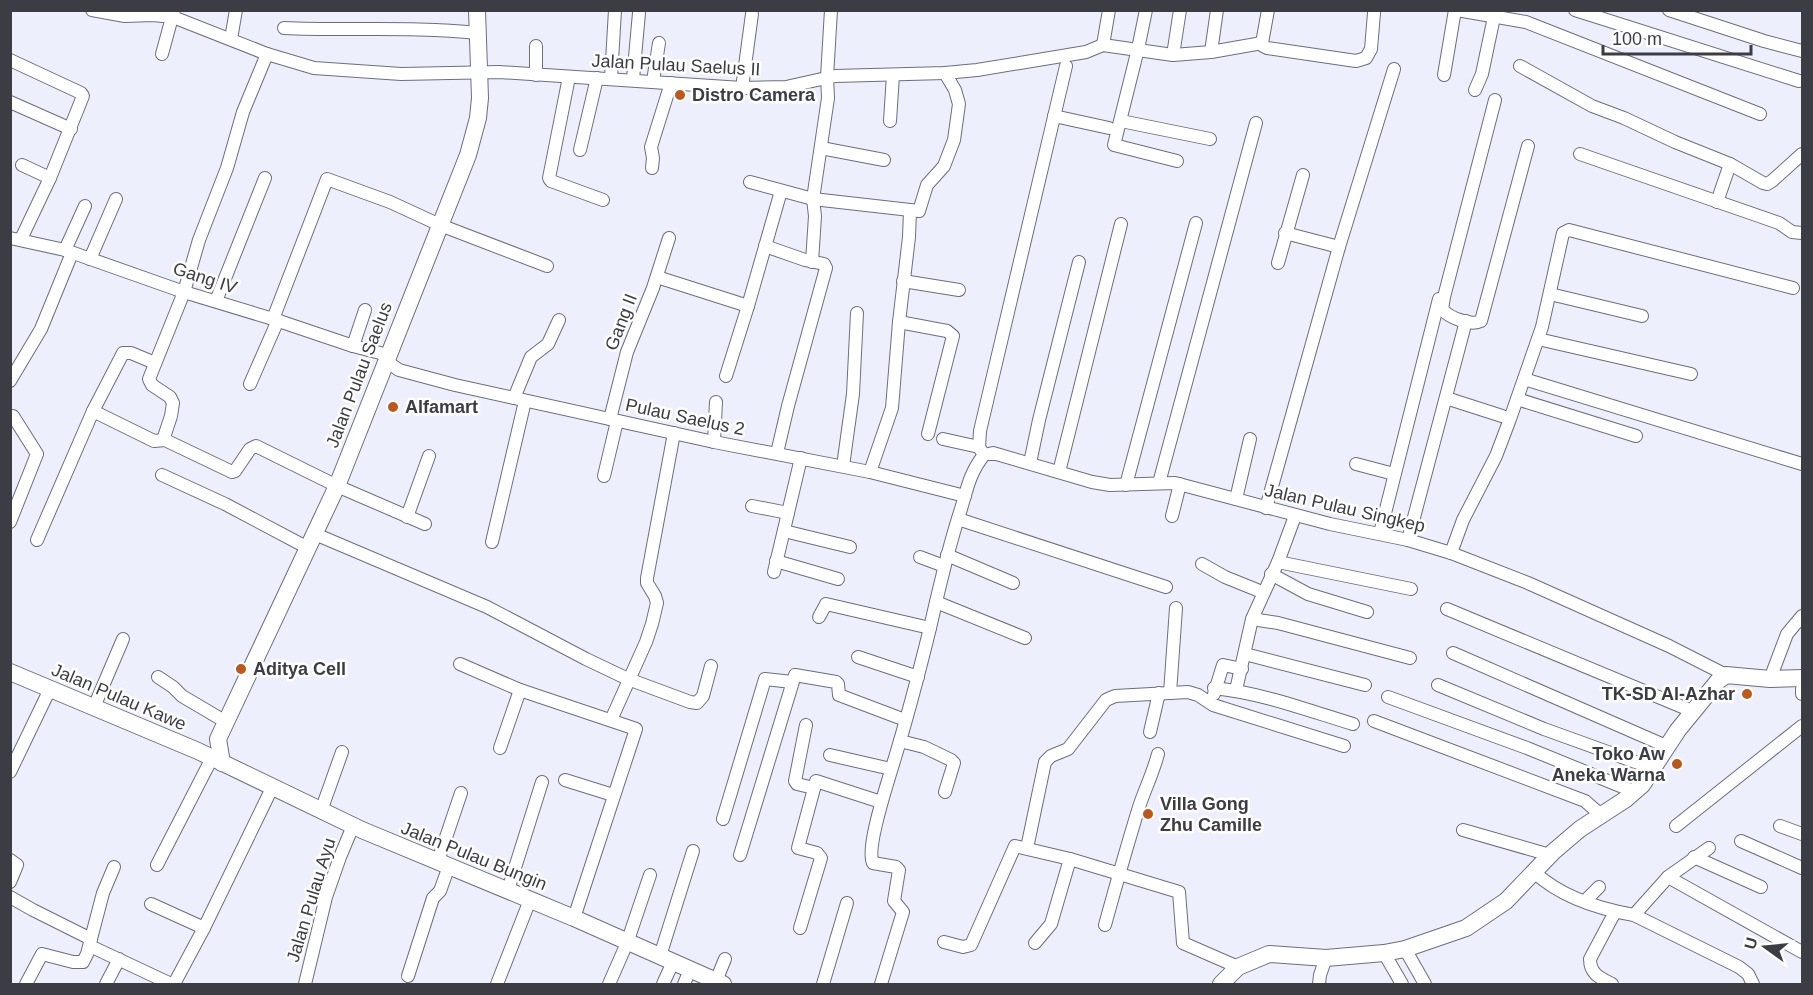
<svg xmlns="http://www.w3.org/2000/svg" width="1813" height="995" font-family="Arial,sans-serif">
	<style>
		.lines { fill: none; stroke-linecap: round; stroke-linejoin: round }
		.street-casing { stroke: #6c6e7f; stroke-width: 14 }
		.secondary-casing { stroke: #6c6e7f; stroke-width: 18 }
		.street { stroke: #fff; stroke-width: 12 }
		.secondary { stroke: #fff; stroke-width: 16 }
		.poi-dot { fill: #bb591c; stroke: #fefefe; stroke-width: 2 }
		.labels { text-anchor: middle; stroke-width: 5; stroke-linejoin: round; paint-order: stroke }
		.street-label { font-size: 18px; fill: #3b3c44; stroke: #fefefe }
		.poi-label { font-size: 18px; font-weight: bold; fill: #3b3c44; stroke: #fefefe; text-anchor: start }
	</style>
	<rect width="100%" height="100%" fill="#eeeffc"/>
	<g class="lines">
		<defs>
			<g id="street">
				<polyline points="92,10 125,16 153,15 173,17 267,54 314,68 401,74 499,72 742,88 786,87 835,76 945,73 977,70 1086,52 1103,45 1173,55 1211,52 1262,43"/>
				<polyline points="1146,10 1138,49 1114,145 1177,161"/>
				<polyline points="1457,10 1526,22 1760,114"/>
				<polyline points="1575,10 1799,81"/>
				<polyline points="1669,10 1764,41 1802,51"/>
				<path d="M 284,28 C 348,31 413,26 477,33"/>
				<polyline points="231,39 236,10"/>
				<polyline points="1262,43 1263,46 1267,48 1356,61 1366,58 1371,49 1374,13"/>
				<polyline points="1262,43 1268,10"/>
				<polyline points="1103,45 1109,10"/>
				<polyline points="536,46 536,75"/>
				<polyline points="1211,52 1217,10"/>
				<polyline points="162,54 174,10"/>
				<polyline points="1173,55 1180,10"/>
				<polyline points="10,60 81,93 83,96 50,178 21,239"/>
				<polyline points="1520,66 1592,106 1624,118 1675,142 1730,164 1763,183 1767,184 1772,181 1802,154"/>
				<polyline points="1444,75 1455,10"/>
				<polyline points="569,77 549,178 551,181 603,200"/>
				<polyline points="611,78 615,10"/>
				<polyline points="633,79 639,13"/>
				<polyline points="653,81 659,43"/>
				<polyline points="742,88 752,14"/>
				<polyline points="1475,90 1482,74 1494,17"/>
				<path d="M 1495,100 L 1444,297 L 1442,309 C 1449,318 1471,326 1481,321 L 1528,146"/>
				<polyline points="10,102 71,129"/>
				<polyline points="1054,116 1109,128"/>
				<polyline points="890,121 893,75"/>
				<polyline points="1121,121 1210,139"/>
				<polyline points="821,148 884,160"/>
				<polyline points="580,150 597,78"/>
				<polyline points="1580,154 1779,223 1792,232 1802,233"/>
				<polyline points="22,165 50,178"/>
				<polyline points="652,168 653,158 651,147 671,83"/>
				<polyline points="750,182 813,199 919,211 927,185 944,166 954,140 959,104 955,90 945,73"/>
				<polyline points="1717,202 1730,164"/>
				<polyline points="1285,233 1339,247"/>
				<polyline points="10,238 65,250 184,292 273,319 353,346 388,355"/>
				<polyline points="765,246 805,260 824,264 826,268 788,406 777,453"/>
				<polyline points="65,250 85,206"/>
				<polyline points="90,259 116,199"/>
				<polyline points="812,262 815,216 813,199 828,98 827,77 831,10"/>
				<polyline points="1278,263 1303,175"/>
				<polyline points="657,277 748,306"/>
				<polyline points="903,281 959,290"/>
				<polyline points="1550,294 1642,316"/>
				<polyline points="216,301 265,178"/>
				<polyline points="273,319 327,179 390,202 440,225 547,266"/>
				<polyline points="899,322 947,331 953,336 928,434"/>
				<polyline points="1538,339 1691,374"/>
				<polyline points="353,346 365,310"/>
				<polyline points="386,361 399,370 455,385 714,442 870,472 965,496"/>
				<polyline points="726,376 748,306 781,191"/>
				<polyline points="1524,379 1802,464"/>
				<polyline points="10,381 41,329 72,253"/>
				<polyline points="250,384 278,320"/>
				<polyline points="514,398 531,357 548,344 559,320"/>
				<polyline points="1446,398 1502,416"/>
				<polyline points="1517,399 1636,436"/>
				<polyline points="93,411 154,441 165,440 232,472 235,471 250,449 256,446 337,486 425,524"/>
				<polyline points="610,419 627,352 653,288 669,238"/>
				<polyline points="943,439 979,447"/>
				<polyline points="165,440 164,437 171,416 173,403 170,397 152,385 149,379 184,292 199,240 227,168 243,112 267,54"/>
				<polyline points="714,442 716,402"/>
				<polyline points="984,455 979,447 980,431 1066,66"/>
				<polyline points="1030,463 1039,420 1079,262"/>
				<polyline points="1356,464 1394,474"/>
				<polyline points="843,466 853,394 857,313"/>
				<polyline points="870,472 892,408 899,322 909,237 910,211"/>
				<polyline points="1059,472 1121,224"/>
				<polyline points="162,475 225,504 308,548"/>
				<polyline points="604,476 617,421"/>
				<polyline points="1159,483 1256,123"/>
				<polyline points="1126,485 1196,223"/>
				<polyline points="1236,499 1250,439"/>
				<polyline points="752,506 788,513"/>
				<polyline points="1266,508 1339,247 1394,69"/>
				<polyline points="1172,516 1180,484"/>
				<polyline points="407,517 429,456"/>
				<polyline points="958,519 1166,587"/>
				<polyline points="10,522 37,454 13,416"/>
				<polyline points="784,531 850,547"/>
				<polyline points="1380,533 1439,299"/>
				<polyline points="315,534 487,607 586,659 628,679 690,702 697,703 703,696 711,666"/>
				<polyline points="37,540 93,411 123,353 131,353 155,363"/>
				<polyline points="1408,540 1466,321"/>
				<polyline points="492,542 525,401"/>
				<polyline points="1451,553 1463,520 1496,456 1510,419 1542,327 1563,233 1569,230 1793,288"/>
				<polyline points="947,555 1013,583"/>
				<polyline points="920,557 944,566"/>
				<polyline points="776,561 838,579"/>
				<polyline points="1278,562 1411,589"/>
				<polyline points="1202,564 1225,577 1262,592"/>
				<polyline points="774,572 801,458"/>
				<polyline points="1271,574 1308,594 1367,612"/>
				<polyline points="936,602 1025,638"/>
				<polyline points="1447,609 1692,711"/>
				<polyline points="819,617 826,604 930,628"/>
				<polyline points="1252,619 1278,623 1410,658"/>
				<polyline points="1453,653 1666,746"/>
				<polyline points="1245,654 1365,685"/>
				<polyline points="858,657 918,677"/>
				<polyline points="460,664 520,690 636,729 574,918"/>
				<polyline points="158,677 173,687 182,696 226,722"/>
				<polyline points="1770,679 1787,634 1802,616"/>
				<polyline points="1438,685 1544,729 1652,768"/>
				<path d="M 1214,688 C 1262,693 1307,710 1353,724"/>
				<polyline points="1802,689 1802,694"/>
				<polyline points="1236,690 1252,619 1278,562 1295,516"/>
				<polyline points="1170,693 1176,608"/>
				<polyline points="1214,694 1223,665 1242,669"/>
				<polyline points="1388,697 1527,748 1635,792"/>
				<polyline points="94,707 123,639"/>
				<polyline points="611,720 646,642 652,624 657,603 655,596 647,583 647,578 674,433"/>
				<polyline points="1374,721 1585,801 1601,815"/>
				<polyline points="806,725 795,781 797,784 814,788"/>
				<polyline points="1150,732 1159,693"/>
				<polyline points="900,741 924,747 951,760 954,763 945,792"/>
				<polyline points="500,748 520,690"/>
				<polyline points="830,755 891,769"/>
				<polyline points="10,772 50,689"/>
				<polyline points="565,780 613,795"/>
				<polyline points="321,811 342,752"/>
				<polyline points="723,819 765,679 792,682"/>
				<polyline points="1676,826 1802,726"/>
				<polyline points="1780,826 1802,834"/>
				<polyline points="1463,830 1550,855"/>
				<polyline points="1741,841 1802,868"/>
				<polyline points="1027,848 1045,762 1051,756 1068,749 1106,700 1115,696 1188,692 1198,695 1213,705 1344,746"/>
				<polyline points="740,855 795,675 836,682 838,684 839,695 905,720"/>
				<polyline points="1694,857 1761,887"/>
				<polyline points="10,860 17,865 10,882"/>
				<polyline points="438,861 461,793"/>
				<polyline points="157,865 212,758"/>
				<path d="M 1534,872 C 1560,896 1599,909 1634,915 L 1739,967 L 1748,974 L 1753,984"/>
				<polyline points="1668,877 1802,952"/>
				<polyline points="508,890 542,782"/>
				<polyline points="10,897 33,910 91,939"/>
				<polyline points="1585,901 1599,887"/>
				<polyline points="151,904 204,928"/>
				<polyline points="1634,915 1668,877 1709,848"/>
				<path d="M 1105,925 C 1116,885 1127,846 1139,807 C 1145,789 1153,773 1158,754"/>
				<polyline points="800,928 821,858 817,853 798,848 816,781 881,802"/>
				<polyline points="944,942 963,947 971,945 1015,846 1070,859 1179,892 1183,943 1238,967"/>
				<polyline points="1035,943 1051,924 1070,859"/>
				<polyline points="90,946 171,984"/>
				<polyline points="1405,949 1425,984"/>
				<polyline points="1384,953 1402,984"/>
				<polyline points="660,956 693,851"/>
				<polyline points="408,976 433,898 440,891 449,866"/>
				<polyline points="716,981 725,959"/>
				<polyline points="26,984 42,954 73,962 83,962 87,954 103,893 114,867"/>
				<polyline points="106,984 119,959"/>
				<polyline points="174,984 204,928 272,788"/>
				<polyline points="305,984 326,897 340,857 353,826"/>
				<polyline points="497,984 530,900"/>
				<polyline points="609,984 627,943 650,875"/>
				<polyline points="663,984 673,962"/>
				<polyline points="684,984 690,970"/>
				<polyline points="823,984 847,903"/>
				<path d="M 881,984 L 903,912 L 894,901 L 899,870 L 896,867 L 873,863 C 866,849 885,791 890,774 C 905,726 918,677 930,628 C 939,588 948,548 961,509 C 967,489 970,472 984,455 L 993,453 L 1092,482 L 1110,485 L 1175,483 L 1330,524 L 1408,540 L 1451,553 L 1528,583 L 1669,646 L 1726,675"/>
				<polyline points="1319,984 1320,975 1326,958"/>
				<path d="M 1612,984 C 1600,978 1590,974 1590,959 L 1615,912"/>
			</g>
			<g id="secondary">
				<polyline points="10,672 198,751 362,830 574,918 723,984"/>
				<polyline points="222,763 218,739 337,486 468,155 478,118 480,98 477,10"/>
				<polyline points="1221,984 1238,967 1269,954 1326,958 1384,953 1405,949 1466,928 1506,901 1553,852 1580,829 1626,799 1642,785 1678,730 1718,681 1726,675 1770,679 1802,678"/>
			</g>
		</defs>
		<use href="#street" class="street-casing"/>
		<use href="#secondary" class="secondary-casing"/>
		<use href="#street" class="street"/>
		<use href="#secondary" class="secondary"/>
	</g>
	<g class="poi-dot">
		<circle cx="680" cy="95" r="6"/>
		<circle cx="393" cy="407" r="6"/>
		<circle cx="241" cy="669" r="6"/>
		<circle cx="1747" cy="694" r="6"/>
		<circle cx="1677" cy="764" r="6"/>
		<circle cx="1148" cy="814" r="6"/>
	</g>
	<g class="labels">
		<g class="street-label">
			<text transform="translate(676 65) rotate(3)" y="6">Jalan Pulau Saelus II</text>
			<text transform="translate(205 278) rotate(18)" y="6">Gang IV</text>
			<text transform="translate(621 322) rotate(-69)" y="6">Gang II</text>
			<text transform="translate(359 375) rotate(-69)" y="6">Jalan Pulau Saelus</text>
			<text transform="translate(685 417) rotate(12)" y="6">Pulau Saelus 2</text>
			<text transform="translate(1345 508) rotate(13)" y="6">Jalan Pulau Singkep</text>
			<text transform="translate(119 697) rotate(23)" y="6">Jalan Pulau Kawe</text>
			<text transform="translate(474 856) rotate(22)" y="6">Jalan Pulau Bungin</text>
			<text transform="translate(311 900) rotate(-73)" y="6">Jalan Pulau Ayu</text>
		</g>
		<g class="poi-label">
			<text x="692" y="101">Distro Camera</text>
			<text x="405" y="413">Alfamart</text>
			<text x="253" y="675">Aditya Cell</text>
			<text x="1735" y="700" text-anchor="end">TK-SD Al-Azhar</text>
			<text x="1665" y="760" text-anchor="end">Toko Aw<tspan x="1665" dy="21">Aneka Warna</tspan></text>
			<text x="1160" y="810">Villa Gong<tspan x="1160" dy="21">Zhu Camille</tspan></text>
		</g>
	</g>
	<rect width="1813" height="995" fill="none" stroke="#3b3c44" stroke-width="24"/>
	<g transform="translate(1765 947) rotate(285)" stroke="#fefefe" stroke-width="4.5" paint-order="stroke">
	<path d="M0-4.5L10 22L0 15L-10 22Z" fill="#3b3c44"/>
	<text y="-9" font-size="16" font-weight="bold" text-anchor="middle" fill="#3b3c44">U</text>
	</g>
	<path d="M1603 45v9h148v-9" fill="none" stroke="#3b3c44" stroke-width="3"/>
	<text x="1612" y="45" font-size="18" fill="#3b3c44" stroke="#fefefe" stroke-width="4.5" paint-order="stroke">100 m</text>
</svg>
